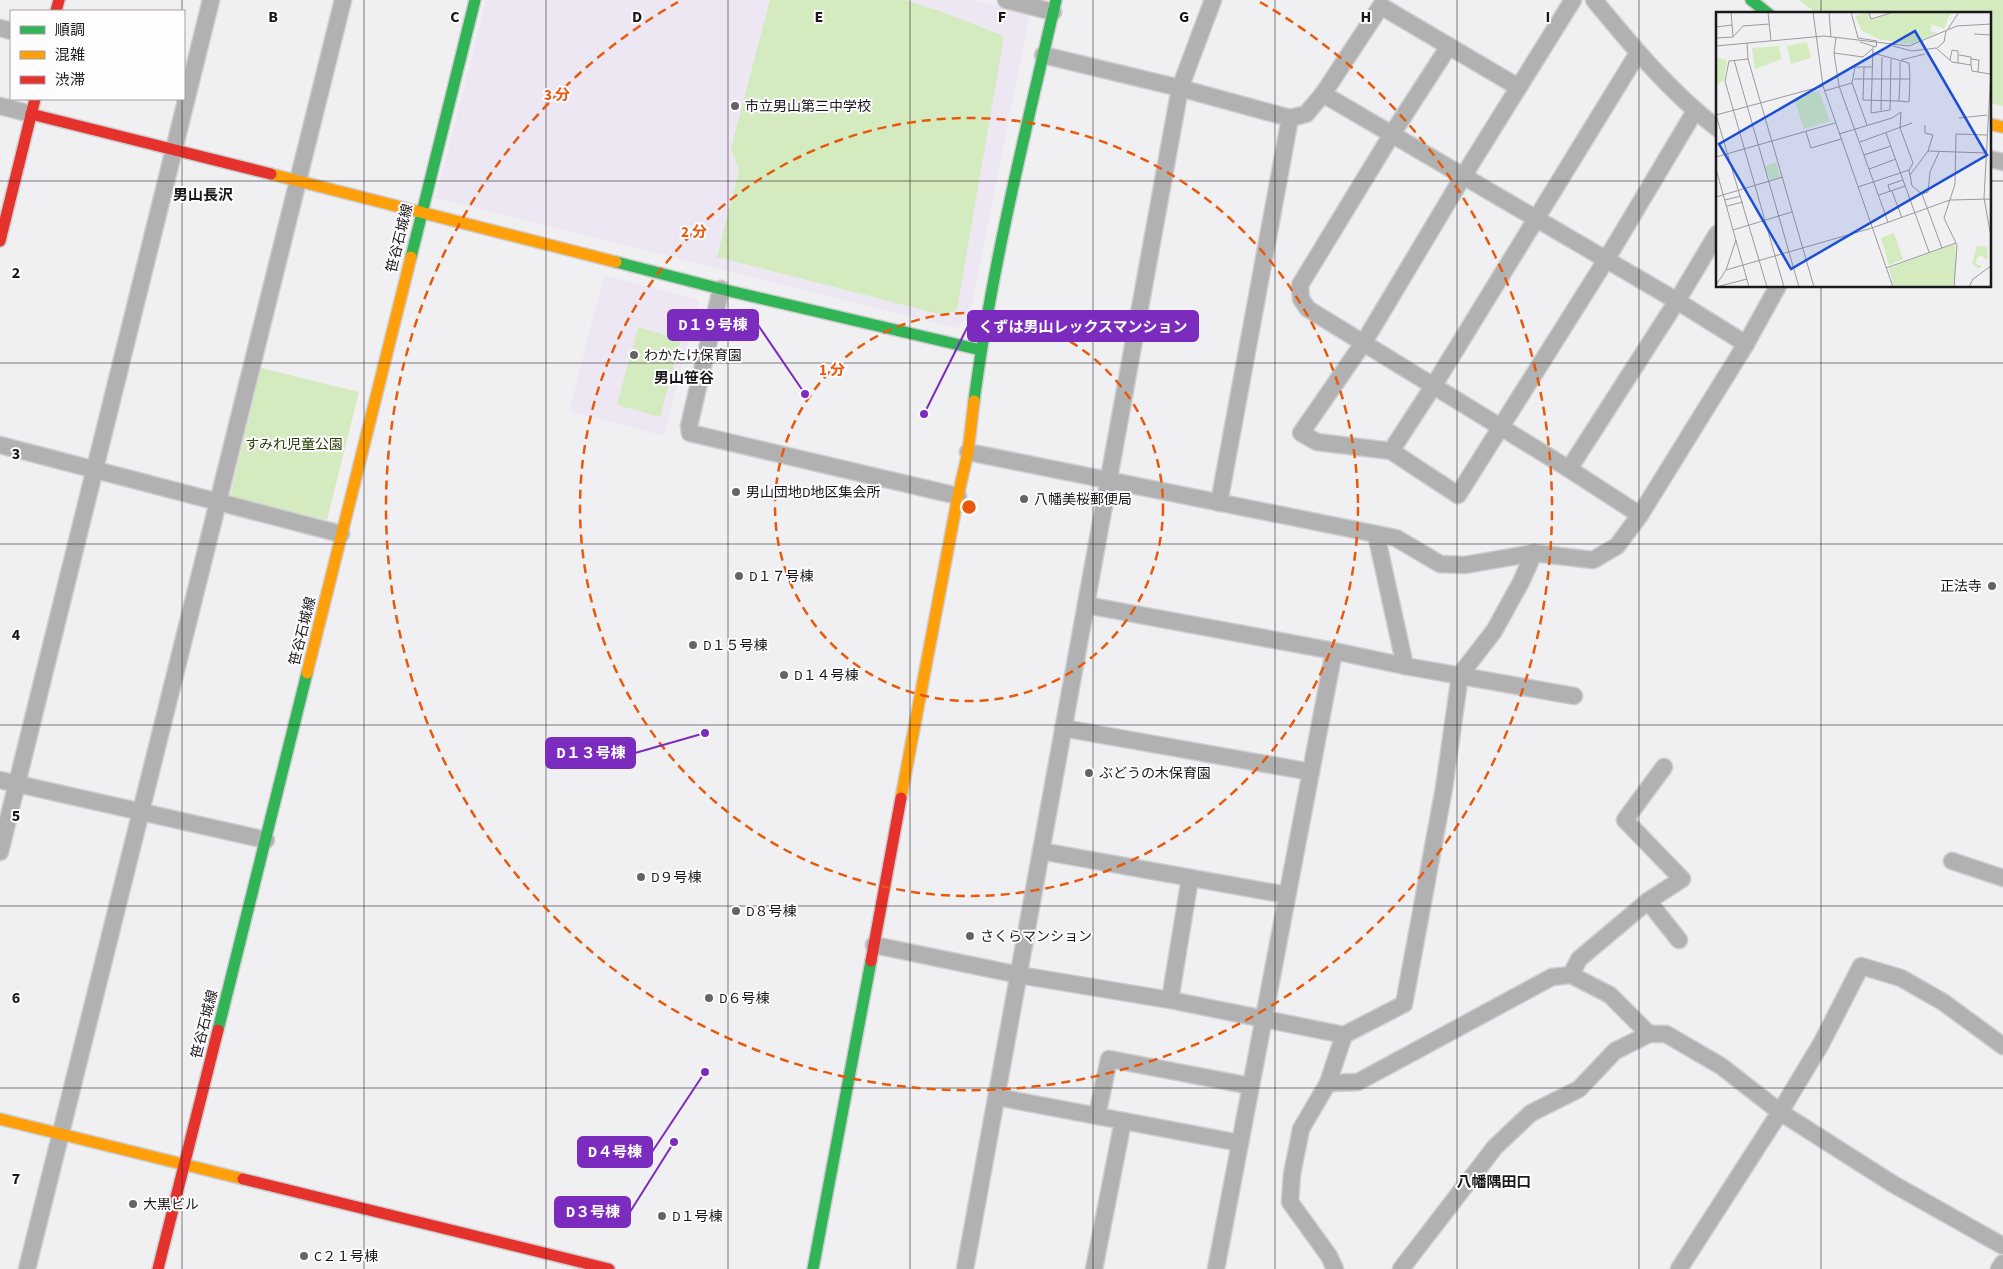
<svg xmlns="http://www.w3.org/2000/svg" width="2003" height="1269" font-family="'Source Sans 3','Noto Sans JP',sans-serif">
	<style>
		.education { fill: #ede7f4 }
		.green { fill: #d4ebbf }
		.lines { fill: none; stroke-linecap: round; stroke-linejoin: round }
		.street-casing { stroke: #cecdcf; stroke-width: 19 }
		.fast-casing { stroke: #cecdcf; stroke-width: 14 }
		.slow-casing { stroke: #cecdcf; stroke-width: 14 }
		.jam-casing { stroke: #cecdcf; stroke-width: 14 }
		.street { stroke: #b2b1b1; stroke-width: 16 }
		.fast { stroke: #30b455; stroke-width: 11 }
		.slow { stroke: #ff9f0a; stroke-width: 11 }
		.jam { stroke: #e5322d; stroke-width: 11 }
		.grid { fill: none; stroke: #19181a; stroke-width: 1; stroke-opacity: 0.55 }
		.ring { fill: none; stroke: #e8590c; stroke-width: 2.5; stroke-dasharray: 9 6 }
		.poi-dot { fill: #646365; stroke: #fefcff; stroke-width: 2 }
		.labels { text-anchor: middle; stroke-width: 4; stroke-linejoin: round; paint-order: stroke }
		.poi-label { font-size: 14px; fill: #19181a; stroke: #fefcff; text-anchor: start }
		.street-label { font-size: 14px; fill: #19181a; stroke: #fefcff }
		.park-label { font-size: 14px; fill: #284105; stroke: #fefcff }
		.neighbourhood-label { font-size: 15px; font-weight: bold; fill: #19181a; stroke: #fefcff }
		.inset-road { fill: none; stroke: #9a999b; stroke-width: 1 }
		.view { fill: #1d4ed8; fill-opacity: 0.15; stroke: #1d4ed8; stroke-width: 2.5 }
		.inset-edge { fill: none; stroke: #19181a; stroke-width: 2.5 }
		.grid-label { font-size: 16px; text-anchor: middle; font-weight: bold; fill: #19181a; stroke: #fefcff; stroke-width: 4; stroke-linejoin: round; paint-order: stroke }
		.centre { fill: #e8590c; stroke: #fefcff; stroke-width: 2.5 }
		.ring-label { font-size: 15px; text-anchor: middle; font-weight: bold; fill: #e8590c; stroke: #fefcff; stroke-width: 4; stroke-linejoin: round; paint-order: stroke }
		.leader { fill: none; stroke: #7b2cbf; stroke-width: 2 }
		.callout-dot { fill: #7b2cbf; stroke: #fefcff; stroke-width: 2 }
		.callout { fill: #7b2cbf; stroke: #7b2cbf; stroke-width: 2 }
		.callout-label { font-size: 15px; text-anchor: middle; font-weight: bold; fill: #fff }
	</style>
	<rect width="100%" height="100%" fill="#f0eff1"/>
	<g class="education">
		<polygon points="486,0 972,0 1030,14 969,318 956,328 436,198"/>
		<polygon points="604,275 699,300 664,436 569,411"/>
	</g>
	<g class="green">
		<polygon points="770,0 905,0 937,10 1004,36 957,310 943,315 717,257 739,170 731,148"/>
		<polygon points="1799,0 2003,0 2003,106 1989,103 1989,14 1817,14"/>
		<polygon points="638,327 681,340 660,417 617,405"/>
		<polygon points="261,368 359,392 327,520 230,496"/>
	</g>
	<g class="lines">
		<defs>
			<g id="street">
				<polyline points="1006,0 1053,12"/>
				<polyline points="1573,0 1464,175 1364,342 1301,433 1317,442 1391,451 1458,495 1606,260 1695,111"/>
				<path d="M 1594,0 C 1632,46 1670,92 1717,128"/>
				<polyline points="0,28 11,31"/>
				<polyline points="1449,46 1392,134 1300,285 1301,299 1308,309 1569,469 1677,301 1746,344 1778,286"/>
				<polyline points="1043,55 1180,88 1290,118 1306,114 1323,94 1381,6 1518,87"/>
				<polyline points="1323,94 1677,301 1717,234"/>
				<polyline points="0,106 31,114"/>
				<polyline points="1989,159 2003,162"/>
				<polyline points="721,289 689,426 690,433 958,496"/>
				<polyline points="0,445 341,534"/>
				<polyline points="1391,451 1434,385 1638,53"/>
				<polyline points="1569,469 1640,515 1746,344"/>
				<polyline points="1219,503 1290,118"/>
				<polyline points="1376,534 1405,666"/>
				<polyline points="1534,553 1593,560 1617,546 1640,515"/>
				<polyline points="1086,605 1334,651 1405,666 1574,696"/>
				<polyline points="1063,728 1311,772"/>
				<polyline points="0,780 266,840"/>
				<polyline points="1041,851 1287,895"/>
				<polyline points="0,852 211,0"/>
				<polyline points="1952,861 2003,878"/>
				<polyline points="1648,901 1679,940"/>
				<polyline points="874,945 1019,975 1170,1000 1344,1035 1404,1004 1444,788 1460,675 1494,631 1521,582 1534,553 1465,565 1440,564 1396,538 968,452"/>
				<polyline points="1571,975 1579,959 1648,901 1682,879 1625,820 1664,767"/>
				<polyline points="1170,1000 1190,878"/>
				<polyline points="1328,1083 1358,1082 1552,977 1571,975 1610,995 1649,1034 1666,1034 1721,1066 1780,1112 1893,1184 2003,1246"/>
				<polyline points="997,1097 1240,1143"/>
				<polyline points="1097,1116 1109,1059 1251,1086"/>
				<polyline points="27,1269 343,0"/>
				<polyline points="965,1269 1180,88 1213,0"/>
				<polyline points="1094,1269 1123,1121"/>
				<polyline points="1216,1269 1334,651"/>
				<polyline points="1335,1269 1329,1256 1290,1202 1292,1174 1301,1129 1328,1083 1344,1035"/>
				<polyline points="1401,1269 1495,1147 1531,1113 1579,1089 1615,1051 1649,1034"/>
				<polyline points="1679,1269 1780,1112 1821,1044 1861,966 1901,978 1943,1002 2003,1046"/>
				<polyline points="1999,1269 2003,1263"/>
			</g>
			<g id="fast">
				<polyline points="1751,0 1769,14"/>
				<polyline points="411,257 475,0"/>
				<polyline points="616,262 721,289 981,350"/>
				<path d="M 974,401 C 992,266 1025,133 1056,0"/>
				<polyline points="218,1030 307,673"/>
				<polyline points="813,1269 871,961"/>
			</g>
			<g id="slow">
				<polyline points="1989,124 2003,127"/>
				<polyline points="271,174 616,262"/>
				<polyline points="307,673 411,257"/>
				<polyline points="901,798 958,496 968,452 974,401"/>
				<polyline points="0,1119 243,1179"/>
			</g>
			<g id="jam">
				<polyline points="56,11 59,0"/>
				<polyline points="31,114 271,174"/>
				<polyline points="0,241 35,99"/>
				<polyline points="871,961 901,798"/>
				<polyline points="243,1179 609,1269"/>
				<polyline points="158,1269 218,1030"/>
			</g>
		</defs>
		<use href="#street" class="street-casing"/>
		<use href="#fast" class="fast-casing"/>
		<use href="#slow" class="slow-casing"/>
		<use href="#jam" class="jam-casing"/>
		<use href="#street" class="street"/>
		<use href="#fast" class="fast"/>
		<use href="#slow" class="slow"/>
		<use href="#jam" class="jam"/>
	</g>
	<path class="grid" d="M 182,0 L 182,11M 364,0 L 364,1269M 546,0 L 546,1269M 728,0 L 728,1269M 910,0 L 910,1269M 1093,0 L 1093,1269M 1275,0 L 1275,1269M 1457,0 L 1457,1269M 1639,0 L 1639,1269M 1821,0 L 1821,14M 182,99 L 182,1269M 0,181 L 1717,181M 1989,181 L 2003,181M 1821,286 L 1821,1269M 0,363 L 2003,363M 0,544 L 2003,544M 0,725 L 2003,725M 0,906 L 2003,906M 0,1088 L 2003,1088"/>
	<g class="ring">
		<circle cx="969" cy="507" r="194"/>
		<circle cx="969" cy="507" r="389"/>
		<path d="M1260 2A583 583 0 1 1 678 2"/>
	</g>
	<g class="poi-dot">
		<circle cx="735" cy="106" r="5"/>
		<circle cx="634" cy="355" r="5"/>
		<circle cx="736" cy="492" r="5"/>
		<circle cx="1024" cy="499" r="5"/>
		<circle cx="739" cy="576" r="5"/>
		<circle cx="1992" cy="586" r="5"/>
		<circle cx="693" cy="645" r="5"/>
		<circle cx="784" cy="675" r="5"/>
		<circle cx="1089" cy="773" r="5"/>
		<circle cx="641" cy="877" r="5"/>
		<circle cx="736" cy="911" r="5"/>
		<circle cx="970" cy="936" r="5"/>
		<circle cx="709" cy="998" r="5"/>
		<circle cx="133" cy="1204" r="5"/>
		<circle cx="662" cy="1216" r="5"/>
		<circle cx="304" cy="1256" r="5"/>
	</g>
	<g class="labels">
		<g class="poi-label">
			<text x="745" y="111">市立男山第三中学校</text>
			<text x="644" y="360">わかたけ保育園</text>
			<text x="746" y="497">男山団地D地区集会所</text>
			<text x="1034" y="504">八幡美桜郵便局</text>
			<text x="749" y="581">D１７号棟</text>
			<text x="1982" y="591" text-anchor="end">正法寺</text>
			<text x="703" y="650">D１５号棟</text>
			<text x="794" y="680">D１４号棟</text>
			<text x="1099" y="778">ぶどうの木保育園</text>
			<text x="651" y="882">D９号棟</text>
			<text x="746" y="916">D８号棟</text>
			<text x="980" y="941">さくらマンション</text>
			<text x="719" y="1003">D６号棟</text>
			<text x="143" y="1209">大黒ビル</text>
			<text x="672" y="1221">D１号棟</text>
			<text x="314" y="1261">C２１号棟</text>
		</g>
		<g class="street-label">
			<text transform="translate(399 238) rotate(-76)" y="5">笹谷石城線</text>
			<text transform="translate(302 631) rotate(-76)" y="5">笹谷石城線</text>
			<text transform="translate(204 1024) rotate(-76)" y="5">笹谷石城線</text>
		</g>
		<g class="park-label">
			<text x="294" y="449">すみれ児童公園</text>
		</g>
		<g class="neighbourhood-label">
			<text x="203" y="200">男山長沢</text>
			<text x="684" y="383">男山笹谷</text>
			<text x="1494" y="1187">八幡隅田口</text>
		</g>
	</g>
	<g transform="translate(1716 12)">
		<rect width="275" height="275" fill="#f0eff1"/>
		<path d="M 152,0 L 155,8 L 180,0 L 240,0 L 233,4 L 228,17 L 216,12 L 214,19 L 221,21 L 199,31 L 189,32 L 163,27 L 146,19 L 139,4 ZM 91,30 L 95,46 L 75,52 L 71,34 ZM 63,34 L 65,47 L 39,57 L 36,36 ZM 0,45 L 11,48 L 8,68 L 0,73 ZM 103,79 L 114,109 L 88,117 L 78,86 ZM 60,150 L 64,165 L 54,168 L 49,154 ZM 178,221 L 187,247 L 173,253 L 165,226 ZM 239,232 L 240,259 L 236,275 L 178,275 L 173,256 ZM 261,234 L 270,235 L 272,239 L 271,248 L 265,243 L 261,246 L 260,252 L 266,254 L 262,257 L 256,251 Z" fill="#d4ebbf"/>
		<path class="inset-road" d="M 15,0 L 17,24M 52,0 L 55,29M 97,0 L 107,74 L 177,275M 113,0 L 115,25M 135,0 L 142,26 L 161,29 L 160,35 L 144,30M 153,0 L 155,7 L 178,0M 0,15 L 16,13M 232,17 L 243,0M 258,22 L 275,23M 120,25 L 118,41 L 123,74 L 172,210M 0,26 L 17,25 L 27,14 L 53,12M 31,31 L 32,47 L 98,275M 0,34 L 108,24 L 193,34 L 241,14 L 275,12M 177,34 L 196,39 L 220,36 L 236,50 L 255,53 L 256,59 L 274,62M 157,35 L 155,101 L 174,98 L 175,47M 221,36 L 228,30 L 230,19M 118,41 L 147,45 L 156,37M 243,43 L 255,45 L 255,53M 32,47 L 13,49 L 9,69 L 68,275M 255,47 L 263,48 L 262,60M 18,48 L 83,275M 185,48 L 209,42M 234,48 L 236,38 L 242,39 L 242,51M 148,55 L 147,88 L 183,89 L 184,67 L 194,67 L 193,51 L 157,41M 275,59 L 268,186 L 275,225M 138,67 L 184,67 L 184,50M 108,79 L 136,71M 183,89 L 193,90 L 194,67M 165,98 L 166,45M 0,103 L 51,275M 0,103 L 107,74M 243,106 L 271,103M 151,113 L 136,71 L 139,55 L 157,55M 209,113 L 209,121 L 217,123 L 212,139M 90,120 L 95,136 L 125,127M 170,121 L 213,240M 123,122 L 176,106 L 185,100 L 184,116 L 197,151 L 193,158 L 142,175M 144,130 L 196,111M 148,143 L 175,134M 0,145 L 119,111M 0,157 L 33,275M 153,157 L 180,147M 193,158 L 196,174 L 206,182 L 226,236M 194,163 L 212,139 L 271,141M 176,179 L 186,206M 174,180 L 172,173 L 187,168M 206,182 L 212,180 L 214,160 L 223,140M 163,183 L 189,174M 0,185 L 67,165M 9,188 L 25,184M 11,194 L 27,190M 0,214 L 0,240M 17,218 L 76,200M 170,256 L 240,231M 10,258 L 156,216 L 234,188 L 275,187M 0,273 L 10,258 L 20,228M 4,274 L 31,267M 238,275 L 241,233 L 228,206 L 239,172 L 240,122 L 271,123M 253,275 L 257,267 L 275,254"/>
		<path class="view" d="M 199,19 L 271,143 L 75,257 L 3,132 Z"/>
		<rect width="275" height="275" class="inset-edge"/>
	</g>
	<g class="grid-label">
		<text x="273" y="22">B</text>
		<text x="455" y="22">C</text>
		<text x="637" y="22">D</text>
		<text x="819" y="22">E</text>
		<text x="1002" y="22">F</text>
		<text x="1184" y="22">G</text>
		<text x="1366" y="22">H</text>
		<text x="1548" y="22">I</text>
		<text x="16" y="278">2</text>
		<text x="16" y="459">3</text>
		<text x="16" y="640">4</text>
		<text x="16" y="821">5</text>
		<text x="16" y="1003">6</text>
		<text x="16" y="1184">7</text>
	</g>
	<circle cx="969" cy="507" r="8" class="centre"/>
	<g class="ring-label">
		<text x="557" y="100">3 分</text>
		<text x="694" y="237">2 分</text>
		<text x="832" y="375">1 分</text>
	</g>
	<path class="leader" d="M805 394L758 325M924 414L968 326M705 733L635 753M705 1072L652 1152M674 1142L630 1212"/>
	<g class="callout-dot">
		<circle cx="805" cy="394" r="5"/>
		<circle cx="924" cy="414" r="5"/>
		<circle cx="705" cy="733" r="5"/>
		<circle cx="705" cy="1072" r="5"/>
		<circle cx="674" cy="1142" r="5"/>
	</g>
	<g class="callout">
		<rect x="668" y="310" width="90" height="30" rx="5"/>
		<rect x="968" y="311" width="230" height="30" rx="5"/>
		<rect x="546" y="738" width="89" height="30" rx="5"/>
		<rect x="578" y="1137" width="74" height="30" rx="5"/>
		<rect x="555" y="1197" width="75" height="30" rx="5"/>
	</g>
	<g class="callout-label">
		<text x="713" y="330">D１９号棟</text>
		<text x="1083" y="332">くずは男山レックスマンション</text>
		<text x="591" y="758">D１３号棟</text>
		<text x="615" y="1157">D４号棟</text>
		<text x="593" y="1217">D３号棟</text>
	</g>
	<rect x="10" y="10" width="175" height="90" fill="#fefcff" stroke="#a2a1a3"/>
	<rect x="20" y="26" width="25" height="8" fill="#30b455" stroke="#a2a1a3"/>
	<text x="55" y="35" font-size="15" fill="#19181a">順調</text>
	<rect x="20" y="51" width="25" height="8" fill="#ff9f0a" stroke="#a2a1a3"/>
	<text x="55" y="60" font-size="15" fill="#19181a">混雑</text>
	<rect x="20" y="76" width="25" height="8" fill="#e5322d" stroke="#a2a1a3"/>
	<text x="55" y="85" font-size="15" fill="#19181a">渋滞</text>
</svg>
